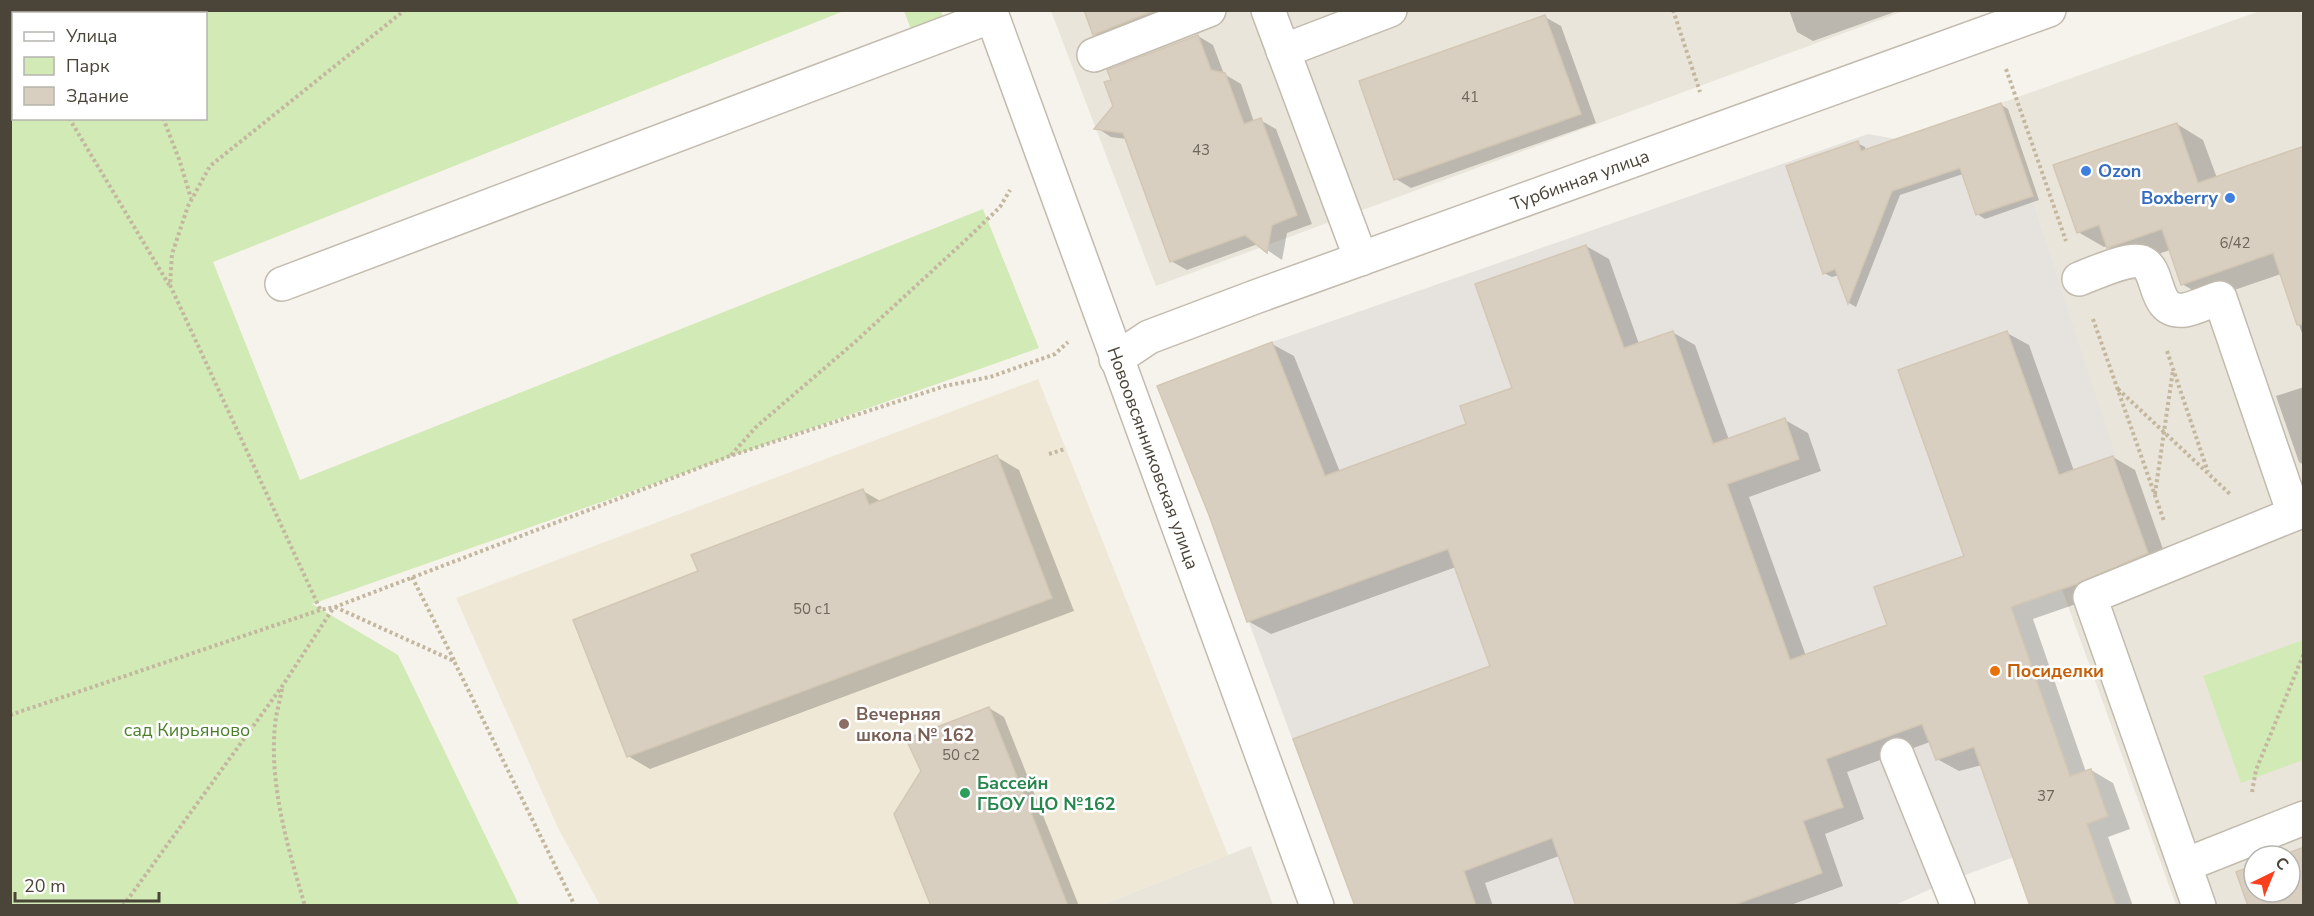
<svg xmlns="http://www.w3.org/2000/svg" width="2314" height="916" font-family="'Nunito Sans',sans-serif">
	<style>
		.residential { fill: #eae5da; fill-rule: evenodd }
		.industrial { fill: #e6e2dd }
		.education { fill: #efe8d6 }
		.green { fill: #d2eab5 }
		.shadow { fill: #0003 }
		.building { fill: #d8cfc1; stroke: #d3c7b4; stroke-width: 1.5 }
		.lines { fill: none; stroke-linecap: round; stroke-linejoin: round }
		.minor-casing { stroke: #c2bbae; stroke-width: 36 }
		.path { stroke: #c4b79f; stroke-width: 4; stroke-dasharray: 3 3; stroke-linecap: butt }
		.minor { stroke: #fff; stroke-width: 33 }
		.shop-dot { fill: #3f7fe0; stroke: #fff; stroke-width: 2 }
		.food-dot { fill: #e8710a; stroke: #fff; stroke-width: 2 }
		.education-dot { fill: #8d6e63; stroke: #fff; stroke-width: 2 }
		.leisure-dot { fill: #2e9e5b; stroke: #fff; stroke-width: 2 }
		.labels { text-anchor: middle; stroke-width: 5; stroke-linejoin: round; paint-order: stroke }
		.number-label { font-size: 15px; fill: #6e675b }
		.shop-label { font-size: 18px; font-weight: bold; fill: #366cbe; stroke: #fff; text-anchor: start }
		.street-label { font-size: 18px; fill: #4b4439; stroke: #fff }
		.food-label { font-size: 18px; font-weight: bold; fill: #c56008; stroke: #fff; text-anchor: start }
		.education-label { font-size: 18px; font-weight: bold; fill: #785e54; stroke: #fff; text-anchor: start }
		.park-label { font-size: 18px; fill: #4a7f2a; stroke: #fff }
		.leisure-label { font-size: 18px; font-weight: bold; fill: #27864d; stroke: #fff; text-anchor: start }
	</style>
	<rect width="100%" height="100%" fill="#f6f3ec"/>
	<g class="residential">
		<polygon points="1051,11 1904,11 1156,286"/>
		<path d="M 2260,11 L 2300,11 L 2304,21 L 2303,905 L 2176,905 L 2062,589 L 2149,558 L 2001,103 ZM 2254,856 L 2290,856 L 2290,892 L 2254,892 Z"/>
		<polygon points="1251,846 1273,905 1101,905 1228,855"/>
	</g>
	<polygon class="industrial" points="2001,103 2149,557 2011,607 1974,747 2014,857 1949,881 1895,905 1354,905 1209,515 1157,386 1272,342 1868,134 1896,139"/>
	<polygon class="education" points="1038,379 1228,855 1101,905 600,905 558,828 456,598"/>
	<g class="green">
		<polygon points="67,11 844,11 213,262 300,480 983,209 1039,348 312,604 398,655 519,905 11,905 11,46 13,44 14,118 206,118 206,14 68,14"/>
		<polygon points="904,11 941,11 946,23 912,32"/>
		<polygon points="2303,640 2303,760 2241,783 2203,676"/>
	</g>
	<g class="shadow">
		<polygon points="1086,10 1193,10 1110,43 1095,34"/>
		<polygon points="1789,10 1900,10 1813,41 1797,32"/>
		<polygon points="1545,17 1561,26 1596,123 1411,188 1396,179 1361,82"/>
		<polygon points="1198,36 1213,45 1224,74 1241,84 1254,122 1260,120 1276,129 1312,224 1287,233 1282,260 1258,244 1187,270 1171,261 1127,139 1111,137 1097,128"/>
		<polygon points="2000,104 2008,109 2039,200 1985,219 1977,214 1963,174 1900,195 1856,307 1849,303 1839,275 1832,277 1824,273 1857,143 1865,147 1866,151"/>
		<polygon points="2177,124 2203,140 2217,178 2304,148 2304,339 2281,274 2208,299 2182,284 2170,250 2135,262 2108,246 2104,247 2078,232"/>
		<polygon points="1586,246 1609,259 1639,344 1672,332 1695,345 1729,440 1785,420 1808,433 1821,471 1749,497 1806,656 1889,626 1966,557 2007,333 2029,345 2074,471 2113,457 2135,470 2169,566 2102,595 2033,619 2086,772 2091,770 2113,783 2130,829 2108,837 2133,906 2031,906 1982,765 1959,771 1937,759 1930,742 1847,772 1864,819 1825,834 1843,886 1788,906 1577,906 1559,856 1485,883 1493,906 1356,906 1492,667 1456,567 1271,634 1248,621 1272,344 1294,356 1340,472 1468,424 1514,389"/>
		<polygon points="2304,387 2304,465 2299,462 2276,396"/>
		<polygon points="997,457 1019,470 1074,611 650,769 628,756 700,572 863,491 882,502"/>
		<polygon points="989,708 1004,717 1079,906 933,906"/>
	</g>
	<g class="building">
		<polygon points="1084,10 1156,10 1093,35"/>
		<polygon points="1545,15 1581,114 1394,180 1359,81"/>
		<polygon points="1198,35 1211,70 1225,73 1244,124 1261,118 1297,215 1272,225 1267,253 1245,235 1170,262 1123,133 1094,129 1113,106 1104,82 1111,80 1107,70"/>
		<polygon points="2001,103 2033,196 1976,215 1960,168 1892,191 1848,304 1835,269 1823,274 1786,166 1858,141 1861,151"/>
		<polygon points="2177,123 2198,183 2304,146 2304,324 2297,325 2273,253 2181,285 2162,229 2107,248 2099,225 2077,233 2053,165"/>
		<polygon points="1586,245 1624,348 1673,331 1713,444 1785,418 1799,459 1727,484 1790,660 1887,625 1874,587 1964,556 1898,370 2007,331 2059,475 2113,456 2148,553 2079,583 2011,607 2070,776 2091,769 2108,816 2087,824 2116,906 2030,906 1974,747 1936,760 1922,724 1826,759 1843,807 1803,821 1822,873 1731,906 1576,906 1552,838 1464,871 1476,906 1355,906 1293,739 1490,666 1448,549 1247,622 1209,515 1157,386 1272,342 1325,476 1466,424 1460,406 1512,388 1475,284"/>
		<polygon points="997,455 1052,598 627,757 573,620 698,571 691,555 863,489 869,505"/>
		<polygon points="989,707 1005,747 1068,906 931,906 894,814 921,771 906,739"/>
		<polygon points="2304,847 2304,906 2248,906 2236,872 2254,865 2254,892 2290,892 2290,856 2280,856"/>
	</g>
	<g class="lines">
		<defs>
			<g id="minor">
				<polyline points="990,10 1317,906"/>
				<polyline points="1268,10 1361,259"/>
				<polyline points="1283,51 1390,10"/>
				<polyline points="1094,55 1209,10"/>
				<path d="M 2079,279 C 2092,274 2129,257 2142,262 C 2162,271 2151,314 2185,310 C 2196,308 2209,301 2220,298 L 2294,514"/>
				<polyline points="282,284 992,16"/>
				<polyline points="1116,359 1149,337 1255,297 2049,10"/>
				<polyline points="1897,755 1958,906"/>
				<polyline points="2185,865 2304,818"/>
				<polyline points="2199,906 2090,597 2304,510"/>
			</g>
		</defs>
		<use href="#minor" class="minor-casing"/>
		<g class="path">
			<polyline points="130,10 131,14"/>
			<polyline points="1673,10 1700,92"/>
			<polyline points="49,14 56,10"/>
			<polyline points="10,29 14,28"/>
			<polyline points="10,52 14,54"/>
			<polyline points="2006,69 2066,241"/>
			<polyline points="69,118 169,285"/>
			<polyline points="163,118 179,159 191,198"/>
			<polyline points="2093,319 2164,521"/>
			<polyline points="2167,351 2208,472"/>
			<polyline points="2118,389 2231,495"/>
			<polyline points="1049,454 1065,449"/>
			<polyline points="731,455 756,427 855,342 969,237 1000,207 1010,190"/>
			<polyline points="2155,494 2173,370"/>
			<polyline points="412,577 454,660"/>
			<polyline points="335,607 454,661 575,906"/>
			<polyline points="320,609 170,285 172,254 188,206 210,166 405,10"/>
			<path d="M 282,689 C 280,701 276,713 275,725 C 269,785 288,848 305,906"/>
			<polyline points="10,715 320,610 335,607 730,456 945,386 990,377 1055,354 1068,342"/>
			<polyline points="2252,792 2256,770 2304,653"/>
			<polyline points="123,906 283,685 334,607"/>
		</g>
		<use href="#minor" class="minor"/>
	</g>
	<g class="shop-dot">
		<circle cx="2086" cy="171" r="6"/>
		<circle cx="2230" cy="198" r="6"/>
	</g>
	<circle class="food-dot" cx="1995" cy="671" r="6"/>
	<circle class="education-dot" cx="844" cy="724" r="6"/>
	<circle class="leisure-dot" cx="965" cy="793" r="6"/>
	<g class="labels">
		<g class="number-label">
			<text x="1470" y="102">41</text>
			<text x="1201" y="155">43</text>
			<text x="2235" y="248">6/42</text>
			<text x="812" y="614">50 с1</text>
			<text x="961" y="760">50 с2</text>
			<text x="2046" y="801">37</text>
		</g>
		<g class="shop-label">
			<text x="2098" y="177">Ozon</text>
			<text x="2218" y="204" text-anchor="end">Boxberry</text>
		</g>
		<g class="street-label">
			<text transform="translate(1580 180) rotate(-20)" y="6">Турбинная улица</text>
			<text transform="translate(1153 458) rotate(70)" y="6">Новоовсянниковская улица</text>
		</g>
		<g class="food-label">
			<text x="2007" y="677">Посиделки</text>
		</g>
		<g class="education-label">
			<text x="856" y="720">Вечерняя<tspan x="856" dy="21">школа № 162</tspan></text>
		</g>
		<g class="park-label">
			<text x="187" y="736">сад Кирьяново</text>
		</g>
		<g class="leisure-label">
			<text x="977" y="789">Бассейн<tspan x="977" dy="21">ГБОУ ЦО №162</tspan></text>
		</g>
	</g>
	<rect width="2314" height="916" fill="none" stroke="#4b4439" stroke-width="24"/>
	<rect x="12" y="12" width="195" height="108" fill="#ffffff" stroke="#b7b4b0" stroke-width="1.5"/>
	<rect x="24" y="32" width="30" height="9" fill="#ffffff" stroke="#b7b4b0" stroke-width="1.5"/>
	<text x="66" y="42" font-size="18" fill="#4b4439">Улица</text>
	<rect x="24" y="57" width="30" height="18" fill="#d2eab5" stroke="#b7b4b0" stroke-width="1.5"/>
	<text x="66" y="72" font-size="18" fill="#4b4439">Парк</text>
	<rect x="24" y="87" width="30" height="18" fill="#d8cfc1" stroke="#b7b4b0" stroke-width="1.5"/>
	<text x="66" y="102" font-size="18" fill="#4b4439">Здание</text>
	<g transform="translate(2272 874) rotate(43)"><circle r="28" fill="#ffffff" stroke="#b7b4b0" stroke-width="1.5"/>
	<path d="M0-4.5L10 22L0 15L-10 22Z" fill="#fc3f1d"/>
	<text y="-9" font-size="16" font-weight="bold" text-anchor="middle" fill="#4b4439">С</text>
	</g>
	<path d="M15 892v9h144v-9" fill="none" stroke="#4b4439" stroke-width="3"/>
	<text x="24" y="892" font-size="18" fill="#4b4439" stroke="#ffffff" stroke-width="4.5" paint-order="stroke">20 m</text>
</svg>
